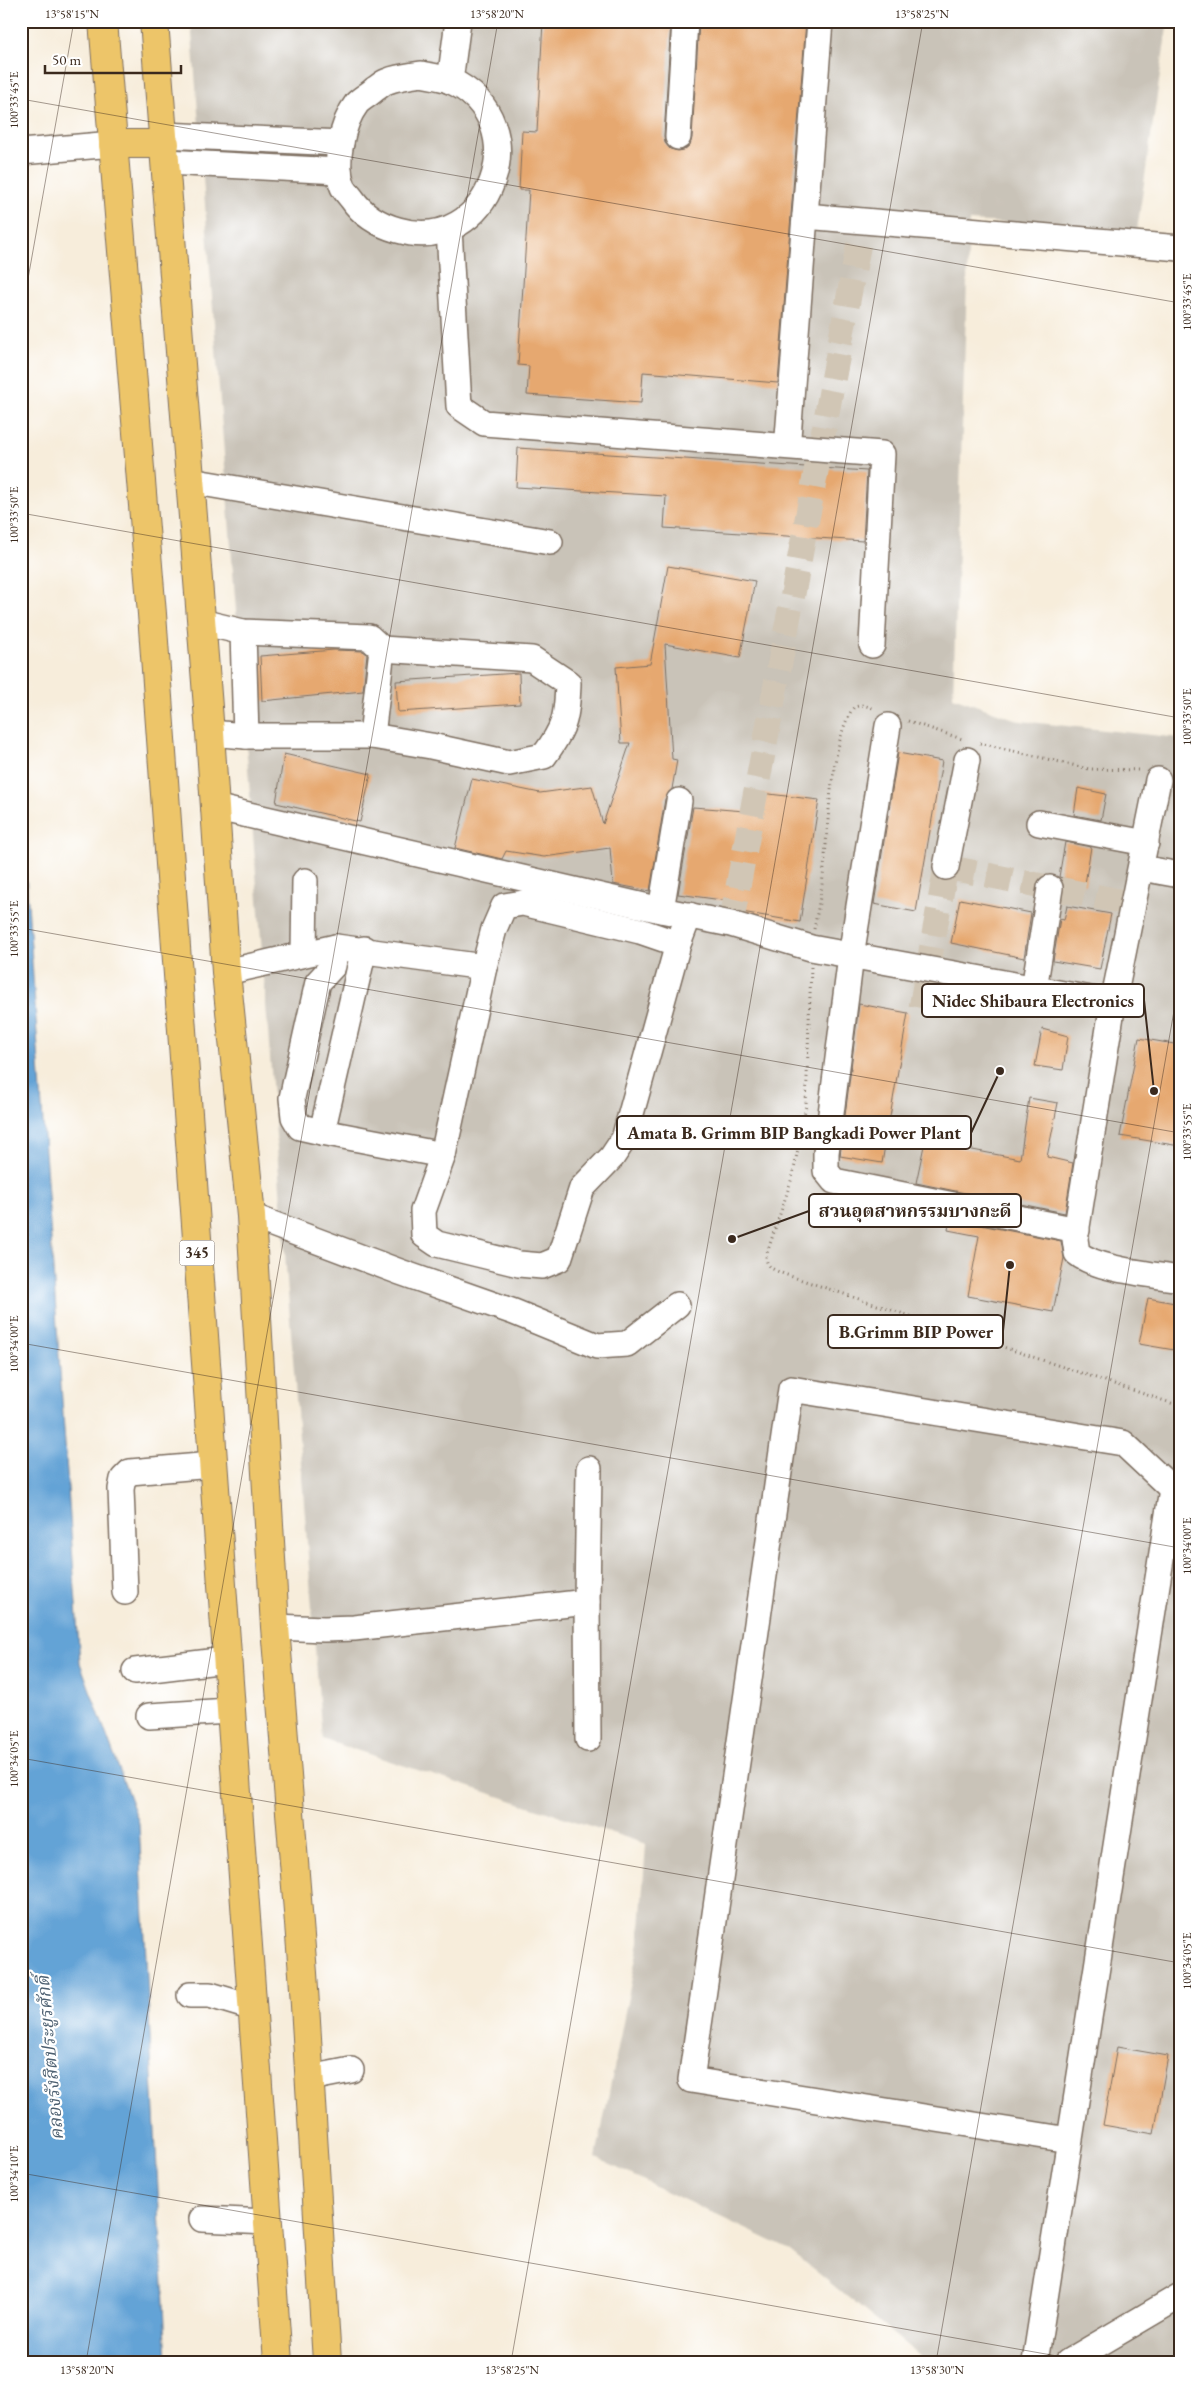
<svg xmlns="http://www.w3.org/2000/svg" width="1201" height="2383" font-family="'EB Garamond','Noto Serif Thai',serif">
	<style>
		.industrial { fill: #c9c3b8 }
		.water { fill: #64a3d6; stroke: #50667a }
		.building { fill: #e6a86f }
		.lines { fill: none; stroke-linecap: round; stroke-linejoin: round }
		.minor-tunnel { stroke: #d1c6b5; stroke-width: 25; stroke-dasharray: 25 12; stroke-linecap: butt }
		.minor-casing { stroke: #7d6e60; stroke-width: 28 }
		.major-casing { stroke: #7d6e60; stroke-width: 30 }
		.path { stroke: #7d6e60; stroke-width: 3; stroke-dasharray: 1 4; stroke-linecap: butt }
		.minor { stroke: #fff; stroke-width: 25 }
		.major { stroke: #edc569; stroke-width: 28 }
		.ticks { fill: none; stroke: #3b2a1e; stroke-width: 1; stroke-opacity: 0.45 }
		.labels { text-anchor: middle; stroke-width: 4.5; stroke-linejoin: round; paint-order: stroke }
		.shield { fill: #fff; stroke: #766a62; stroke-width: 1 }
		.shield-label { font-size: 15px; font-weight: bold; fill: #3b2a1e }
		.water-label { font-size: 18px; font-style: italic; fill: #4d6071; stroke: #fff }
		.leader { fill: none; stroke: #3b2a1e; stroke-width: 2 }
		.callout-dot { fill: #3b2a1e; stroke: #fff; stroke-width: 2 }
		.callout { fill: #fff; stroke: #3b2a1e; stroke-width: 2 }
		.callout-label { font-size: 18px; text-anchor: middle; font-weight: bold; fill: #3b2a1e }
		.neatline { fill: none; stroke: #3b2a1e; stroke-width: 2 }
		.ticks-label { font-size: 12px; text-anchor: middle; fill: #3b2a1e }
	</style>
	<rect width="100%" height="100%" fill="#fff"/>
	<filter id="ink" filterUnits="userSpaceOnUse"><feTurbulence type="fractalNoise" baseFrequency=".02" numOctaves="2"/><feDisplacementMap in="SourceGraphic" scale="10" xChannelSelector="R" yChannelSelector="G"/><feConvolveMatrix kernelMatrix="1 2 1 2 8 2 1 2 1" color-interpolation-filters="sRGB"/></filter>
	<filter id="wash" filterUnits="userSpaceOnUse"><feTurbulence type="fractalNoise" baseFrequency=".0096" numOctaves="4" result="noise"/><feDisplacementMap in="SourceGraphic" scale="20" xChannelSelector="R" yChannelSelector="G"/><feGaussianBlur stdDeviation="1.12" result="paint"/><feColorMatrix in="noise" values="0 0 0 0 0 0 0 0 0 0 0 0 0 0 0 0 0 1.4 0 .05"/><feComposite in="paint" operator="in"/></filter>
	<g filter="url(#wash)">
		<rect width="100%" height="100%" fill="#f7eddb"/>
		<polygon class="industrial" points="191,21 1168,21 1137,230 969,221 953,697 1020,721 1180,738 1180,2362 927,2362 790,2250 596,2158 639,1942 646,1844 322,1739"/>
		<polygon class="water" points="21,800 80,1663 139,1823 167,2362 21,2362"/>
		<g id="blocks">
			<g class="building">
				<polygon points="543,21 671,21 664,136 665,143 670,149 678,151 684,150 690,145 692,138 699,21 806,21 778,383 643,372 641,403 527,395 529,366 518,365 529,190 519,190 522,131 537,132"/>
				<polygon points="518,448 867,471 863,541 664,528 666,496 516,487"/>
				<polygon points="668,566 755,581 740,658 665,644 672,759 677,760 672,789 665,799 650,891 613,884 610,848 544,857 506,851 502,859 455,848 472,779 540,793 592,786 603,824 630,743 621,743 616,667 650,664"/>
				<polygon points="334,650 363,651 367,654 363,691 262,701 260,656"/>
				<polygon points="519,673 520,704 398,712 396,681"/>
				<polygon points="898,753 942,761 916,912 874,904"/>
				<polygon points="284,754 371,774 360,822 276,803"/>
				<polygon points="1078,788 1106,794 1101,820 1074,815"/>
				<polygon points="761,793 819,800 800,922 742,912 744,903 678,894 693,807 758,812"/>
				<polygon points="1065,842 1091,847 1085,884 1059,877"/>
				<polygon points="960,899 1031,913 1024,958 951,943"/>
				<polygon points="1067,906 1111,914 1100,969 1053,961 1060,919 1064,920"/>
				<polygon points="859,1004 908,1013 882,1163 840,1156"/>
				<polygon points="1042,1029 1068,1036 1063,1070 1035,1066"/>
				<polygon points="1139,1038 1180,1045 1180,1146 1120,1136"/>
				<polygon points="1029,1098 1058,1103 1047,1157 1073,1163 1065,1213 916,1183 925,1141 1020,1159"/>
				<polygon points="950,1219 1061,1241 1064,1258 1053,1312 968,1296 979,1236 948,1230"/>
				<polygon points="1148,1298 1180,1304 1180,1351 1139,1344"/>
				<polygon points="1117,2047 1168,2056 1154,2134 1103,2125"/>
			</g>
		</g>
	</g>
	<g filter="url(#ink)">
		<use href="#blocks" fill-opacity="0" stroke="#7d6e60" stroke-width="1"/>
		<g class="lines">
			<g class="minor-tunnel">
				<polyline points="731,924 863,221"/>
				<polyline points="921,1008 946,867 1134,904"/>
			</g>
			<defs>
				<g id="minor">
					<path d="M 421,74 C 430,76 442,77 451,81 C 539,122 491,257 398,230 C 380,225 363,215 352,199 C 349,195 345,191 343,187 C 333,163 342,123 357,103 C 362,98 370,94 375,89 C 379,87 383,82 388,81 C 398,77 410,76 421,74 Z"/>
					<polyline points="450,81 458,21"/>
					<polyline points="164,135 341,143"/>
					<polyline points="678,137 685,21"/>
					<polyline points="21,152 113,144"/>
					<polyline points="166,162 339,171"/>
					<polyline points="805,216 1180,248"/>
					<polyline points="449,229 459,406 484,423 882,454 872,645"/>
					<polyline points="788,437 820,21"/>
					<polyline points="190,481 550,542"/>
					<polyline points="201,622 243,632 369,637 382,649 372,736 246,736 210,733"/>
					<polyline points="243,632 246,736"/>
					<polyline points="888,726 851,956 826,1153 826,1171 834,1181 1077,1230"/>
					<path d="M 372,736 L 431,746 L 509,763 L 544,756 C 565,727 567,718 568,683 L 532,659 L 382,649"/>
					<polyline points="214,807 661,910 731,924 811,948 1113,1003 1158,780"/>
					<polyline points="1039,823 1146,843"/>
					<polyline points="946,867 967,760"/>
					<polyline points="1141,868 1180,875"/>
					<polyline points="661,910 679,801"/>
					<polyline points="678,944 640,931 523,903 504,906 494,929 484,967 443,1155 423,1211 424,1235 437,1244 519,1264 542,1266 559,1259 582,1188 612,1157 624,1139 678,944 689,915"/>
					<polyline points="364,949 322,1132 443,1155"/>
					<polyline points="304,953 305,881"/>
					<polyline points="226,972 336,947 484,967"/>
					<polyline points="1034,989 1050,888"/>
					<path d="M 1113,1003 L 1075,1239 L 1077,1253 C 1097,1270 1152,1274 1180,1279"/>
					<polyline points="322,1132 300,1127 294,1117 292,1098 318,982 333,966 336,947"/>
					<polyline points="251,1216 400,1272 514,1312 597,1346 627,1344 677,1305"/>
					<polyline points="125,1592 121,1489 123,1479 130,1472 212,1465"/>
					<polyline points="587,1602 588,1739"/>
					<polyline points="275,1627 324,1629 354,1628 587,1602 589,1469"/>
					<polyline points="135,1671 226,1660"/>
					<polyline points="149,1716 229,1711"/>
					<polyline points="190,1995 210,1995 250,2007"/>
					<polyline points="310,2078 351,2070"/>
					<polyline points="1069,2140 691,2080 791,1389 1123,1443 1172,1489"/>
					<polyline points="202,2219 267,2222"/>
					<polyline points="1035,2362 1172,1489 1180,1490"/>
					<polyline points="1068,2362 1180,2296"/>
				</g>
				<g id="major">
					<polyline points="103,21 152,614 278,2362"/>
					<polyline points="154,21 210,733 226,972 251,1216 275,1627 303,1973 327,2362"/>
					<polyline points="113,144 165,144"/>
				</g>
			</defs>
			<use href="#minor" class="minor-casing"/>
			<use href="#major" class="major-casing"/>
			<g class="path">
				<polyline points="908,721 962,739"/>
				<polyline points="980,743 1089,769 1140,770"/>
				<path d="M 814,929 C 818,909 822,888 824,868 C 828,828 831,737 854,707 L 863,705 L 876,709"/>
				<path d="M 811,967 L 806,1105 L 793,1175 L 766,1256 C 766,1268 775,1270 784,1274 L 1180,1406"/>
			</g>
			<use href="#minor" class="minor"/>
			<use href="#major" class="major"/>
		</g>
	</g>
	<path class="ticks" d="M 21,99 L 1180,303M 21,318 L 74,21M 21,513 L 1180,718M 21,928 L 1180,1133M 21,1343 L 1180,1548M 21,1758 L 1180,1963M 21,2173 L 1091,2362M 86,2362 L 498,21M 511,2362 L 923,21M 936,2362 L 1180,977"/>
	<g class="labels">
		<rect class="shield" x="179.5" y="1240.5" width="35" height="25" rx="4"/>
		<g class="shield-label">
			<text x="197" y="1258">345</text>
		</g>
		<g class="water-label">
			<text transform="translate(50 2058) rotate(-95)" y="6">คลองรังสิตประยูรศักดิ์</text>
		</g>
	</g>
	<path class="leader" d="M1154 1091L1144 1000M1000 1071L971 1133M732 1239L809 1211M1010 1265L1003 1331"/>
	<g class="callout-dot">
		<circle cx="1154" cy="1091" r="5"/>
		<circle cx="1000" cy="1071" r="5"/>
		<circle cx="732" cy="1239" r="5"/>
		<circle cx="1010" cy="1265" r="5"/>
	</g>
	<g class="callout">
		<rect x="922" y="984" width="222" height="33" rx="5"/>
		<rect x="617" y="1116" width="354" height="33" rx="5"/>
		<rect x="809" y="1194" width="212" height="33" rx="5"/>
		<rect x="828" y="1315" width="175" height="33" rx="5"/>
	</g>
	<g class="callout-label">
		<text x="1033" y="1007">Nidec Shibaura Electronics</text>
		<text x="794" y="1139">Amata B. Grimm BIP Bangkadi Power Plant</text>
		<text x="915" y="1217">สวนอุตสาหกรรมบางกะดี</text>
		<text x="916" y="1338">B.Grimm BIP Power</text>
	</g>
	<rect width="1201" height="2383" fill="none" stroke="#fff" stroke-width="55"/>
	<path d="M45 65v8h136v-8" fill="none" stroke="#3b2a1e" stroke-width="2.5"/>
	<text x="52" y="65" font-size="15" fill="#3b2a1e" stroke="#ffffff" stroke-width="4" paint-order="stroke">50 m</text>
	<rect x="28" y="28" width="1146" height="2328" class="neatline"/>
	<g class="ticks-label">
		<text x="72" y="18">13°58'15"N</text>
		<text x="497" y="18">13°58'20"N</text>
		<text x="922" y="18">13°58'25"N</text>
		<text transform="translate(14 100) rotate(-90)" y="4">100°33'45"E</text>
		<text transform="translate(1187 302) rotate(-90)" y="4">100°33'45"E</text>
		<text transform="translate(14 515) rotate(-90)" y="4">100°33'50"E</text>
		<text transform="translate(1187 717) rotate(-90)" y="4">100°33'50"E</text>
		<text transform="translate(14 929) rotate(-90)" y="4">100°33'55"E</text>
		<text transform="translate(1187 1132) rotate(-90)" y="4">100°33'55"E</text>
		<text transform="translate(14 1344) rotate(-90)" y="4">100°34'00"E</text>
		<text transform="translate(1187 1546) rotate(-90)" y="4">100°34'00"E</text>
		<text transform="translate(14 1759) rotate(-90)" y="4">100°34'05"E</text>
		<text transform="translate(1187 1961) rotate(-90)" y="4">100°34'05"E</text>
		<text transform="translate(14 2174) rotate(-90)" y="4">100°34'10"E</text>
		<text x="87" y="2374">13°58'20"N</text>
		<text x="512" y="2374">13°58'25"N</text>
		<text x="937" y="2374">13°58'30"N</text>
	</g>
</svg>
